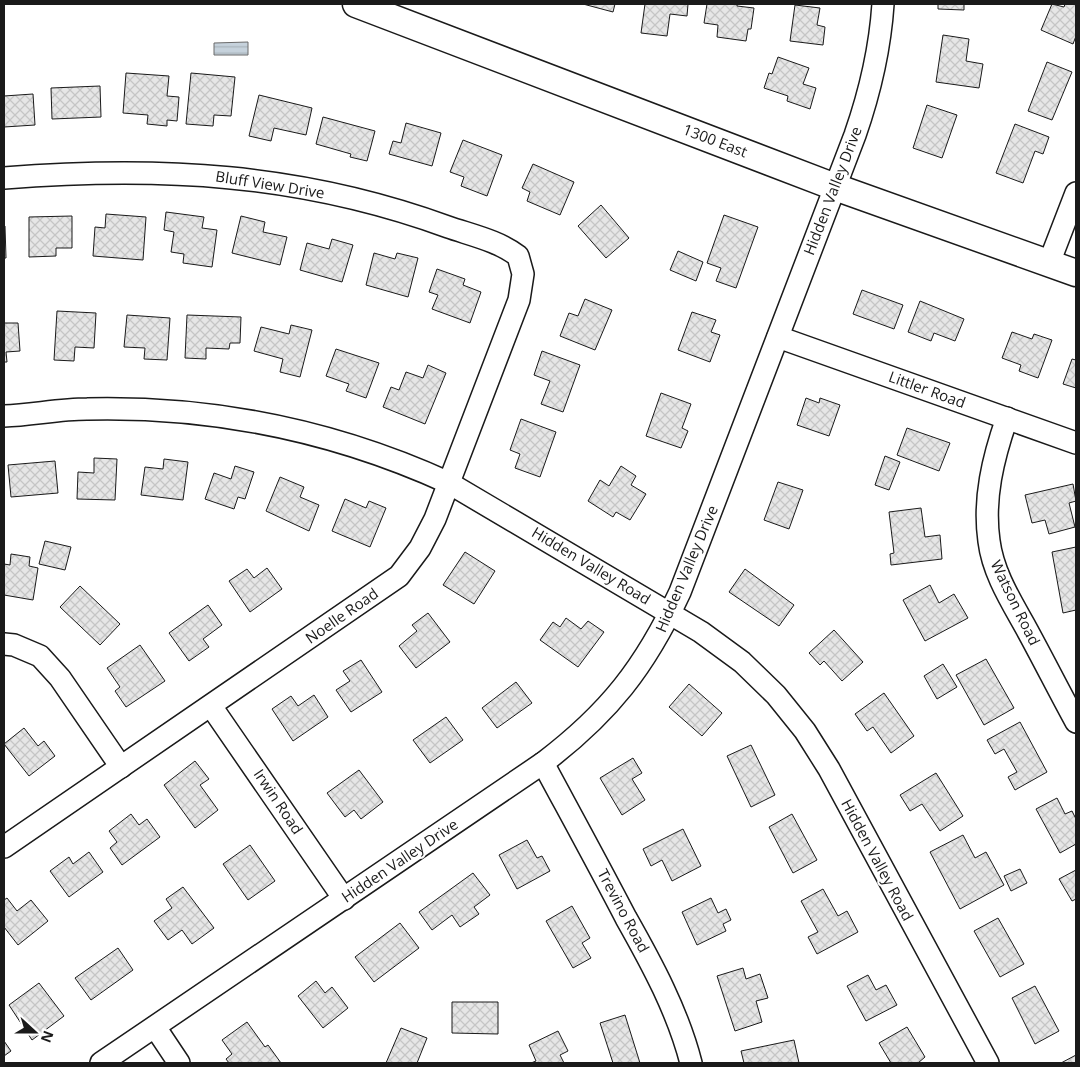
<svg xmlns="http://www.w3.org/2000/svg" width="1080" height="1067" font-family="'Open Sans',sans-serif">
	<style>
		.water { fill: url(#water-rules); stroke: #6a6a6a }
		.building { fill: url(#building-cross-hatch); stroke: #1a1a1a }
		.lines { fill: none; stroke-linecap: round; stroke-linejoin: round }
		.minor-casing { stroke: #1a1a1a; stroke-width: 24 }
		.major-casing { stroke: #1a1a1a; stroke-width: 29 }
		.minor { stroke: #fff; stroke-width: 21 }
		.major { stroke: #fff; stroke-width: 26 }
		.labels { text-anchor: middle; stroke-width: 4; stroke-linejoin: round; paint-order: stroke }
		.street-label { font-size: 15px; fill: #1a1a1a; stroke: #fff }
	</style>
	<defs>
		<pattern id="water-rules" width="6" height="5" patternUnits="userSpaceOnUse" patternTransform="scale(1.25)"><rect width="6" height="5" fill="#c6d2dc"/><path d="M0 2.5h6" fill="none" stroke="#aab4bc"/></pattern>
		<pattern id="building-cross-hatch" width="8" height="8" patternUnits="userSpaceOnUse" patternTransform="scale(1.25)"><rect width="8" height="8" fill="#e6e6e6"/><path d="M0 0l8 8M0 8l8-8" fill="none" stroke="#c5c5c5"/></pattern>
	</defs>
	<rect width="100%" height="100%" fill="#fff"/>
	<polygon class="water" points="248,42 248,55 214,55 214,43"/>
	<g class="building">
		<polygon points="583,4 615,4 613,12"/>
		<polygon points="645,4 688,4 687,16 670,14 667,36 641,33"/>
		<polygon points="707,4 737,4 737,6 754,8 751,29 748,29 746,41 717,37 718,25 704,23"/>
		<polygon points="938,4 964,4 964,10 938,9"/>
		<polygon points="1052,4 1064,7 1065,4 1076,4 1076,36 1073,44 1041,30"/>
		<polygon points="795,5 820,8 817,25 825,27 823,45 790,41"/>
		<polygon points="943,35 969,39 966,61 983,64 979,88 936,82"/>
		<polygon points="778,57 809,68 803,84 816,88 810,109 787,101 788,96 764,88 769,73 772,74"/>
		<polygon points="1047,62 1072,72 1052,120 1028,111"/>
		<polygon points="126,73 169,76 167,96 179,97 177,121 167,120 167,126 147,124 148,115 123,113"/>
		<polygon points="191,73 235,77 231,116 214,115 213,126 186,124"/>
		<polygon points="100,86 101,117 52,119 51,88"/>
		<polygon points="33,94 35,125 4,127 4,96"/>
		<polygon points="259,95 312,108 306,135 274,128 271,141 249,136"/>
		<polygon points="927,105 957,115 942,158 913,148"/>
		<polygon points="323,117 375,131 367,161 350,157 351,154 316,144"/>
		<polygon points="406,123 441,133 432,166 389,154 393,141 401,143"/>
		<polygon points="1015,124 1049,137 1043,154 1035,151 1023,183 996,173"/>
		<polygon points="463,140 502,155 487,196 461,186 464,177 450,172"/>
		<polygon points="533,164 574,182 560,215 527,201 530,192 522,188"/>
		<polygon points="601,205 629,238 606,258 578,226"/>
		<polygon points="166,212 204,217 202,228 217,230 212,267 183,263 184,254 171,252 174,232 164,230"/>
		<polygon points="106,214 146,217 143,260 93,256 95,227 105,228"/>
		<polygon points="724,215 758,227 736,288 716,281 721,268 707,263"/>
		<polygon points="72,216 72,248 56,248 56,256 29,257 29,217"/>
		<polygon points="241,216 265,222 263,232 287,237 280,265 232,253"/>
		<polygon points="4,226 5,226 6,258 4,258"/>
		<polygon points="332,239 353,245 342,282 300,270 307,243 329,249"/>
		<polygon points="678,251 703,262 696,281 670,270"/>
		<polygon points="374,253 395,259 397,253 418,258 408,297 366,285"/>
		<polygon points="437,269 465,279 463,285 481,292 470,323 432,309 438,295 429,292"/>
		<polygon points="862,290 903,305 894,329 853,314"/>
		<polygon points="585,299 612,310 595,350 560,336 569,313 578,316"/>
		<polygon points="920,301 964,319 955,341 934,333 931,341 908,332"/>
		<polygon points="57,311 96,313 94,348 75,347 74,361 54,360"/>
		<polygon points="692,312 716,320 711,332 720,335 710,362 678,350"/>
		<polygon points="127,315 170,318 167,360 144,359 145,348 124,347"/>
		<polygon points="187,315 241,317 240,343 230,343 229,349 206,348 206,359 185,358"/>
		<polygon points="4,323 18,323 20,351 6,352 7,362 4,362"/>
		<polygon points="291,325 312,330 300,377 280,372 283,359 254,351 261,327 289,334"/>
		<polygon points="1012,332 1032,339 1034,334 1052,340 1038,378 1019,371 1021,365 1002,358"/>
		<polygon points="336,349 379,363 366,398 346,391 349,384 326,376"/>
		<polygon points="542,351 580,365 563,412 541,404 550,381 534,375"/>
		<polygon points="1072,359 1076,360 1076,388 1063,384"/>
		<polygon points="428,365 446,373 425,424 383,407 391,387 399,390 406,372 423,378"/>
		<polygon points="661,393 691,404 682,428 688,431 681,448 646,436"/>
		<polygon points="806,398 819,403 820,398 840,405 829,436 797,425"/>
		<polygon points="521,419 556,432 540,477 515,468 520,454 510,450"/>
		<polygon points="907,428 950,443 939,471 897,455"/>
		<polygon points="885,456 900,462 889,490 875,485"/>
		<polygon points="94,458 117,459 115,500 77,499 78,472 94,473"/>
		<polygon points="164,459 188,462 183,500 141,495 145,467 163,469"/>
		<polygon points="55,461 58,493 11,497 8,465"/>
		<polygon points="235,466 254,472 245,499 238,497 234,509 205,499 214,473 231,479"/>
		<polygon points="621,466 636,476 631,485 646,494 630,520 616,512 613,517 588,501 600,480 609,486"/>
		<polygon points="280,477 304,487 300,497 319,505 309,531 266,511"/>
		<polygon points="778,482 803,490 789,529 764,520"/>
		<polygon points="1073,484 1076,501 1069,503 1075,527 1049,534 1045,520 1032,523 1025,495"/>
		<polygon points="345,499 366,508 369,501 386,508 370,547 332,531"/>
		<polygon points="921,508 925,537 940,535 942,559 891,565 890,554 894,553 889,512"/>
		<polygon points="45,541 71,547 65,570 39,564"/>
		<polygon points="1076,547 1076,610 1063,613 1052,552"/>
		<polygon points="465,552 495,571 474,604 443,585"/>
		<polygon points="11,554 30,557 29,566 38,568 33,600 4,595 4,564 10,565"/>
		<polygon points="267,568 282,589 250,612 229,581 247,569 254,578"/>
		<polygon points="745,569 794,605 779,626 729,592"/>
		<polygon points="930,585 939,603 954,594 968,618 925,641 903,600"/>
		<polygon points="80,586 120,624 100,645 60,607"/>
		<polygon points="208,605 222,625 203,639 209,647 189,661 169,633"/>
		<polygon points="428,613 450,642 416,668 399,646 417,631 412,625"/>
		<polygon points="566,618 581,629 588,621 604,632 578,667 540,640 553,622 560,627"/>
		<polygon points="834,630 863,662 842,681 824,661 820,665 809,653"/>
		<polygon points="140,645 165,681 126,707 115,691 120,687 107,668"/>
		<polygon points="986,659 1014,708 984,725 956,675"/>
		<polygon points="361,660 382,692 351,712 336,690 350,681 343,671"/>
		<polygon points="943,664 957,687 937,699 924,676"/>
		<polygon points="516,682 532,703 497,728 482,708"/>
		<polygon points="689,684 722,713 702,736 669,707"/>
		<polygon points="884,693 914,736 891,753 873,727 867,731 855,714"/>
		<polygon points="314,695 328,717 293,741 272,709 291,696 298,706"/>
		<polygon points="446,717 463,740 430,763 413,740"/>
		<polygon points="1020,722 1047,772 1015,790 1008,777 1017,772 1004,749 995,754 987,740"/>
		<polygon points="24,728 38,746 44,741 55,756 29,776 4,744"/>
		<polygon points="751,745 775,795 751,807 727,756"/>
		<polygon points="633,758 642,773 632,779 645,800 622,815 600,778"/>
		<polygon points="195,761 209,779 200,785 218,810 195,828 164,785"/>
		<polygon points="359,770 383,802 361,819 354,810 345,817 327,793"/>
		<polygon points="936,773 963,816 940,831 922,804 910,811 900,795"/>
		<polygon points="1057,798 1065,814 1072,811 1076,819 1076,844 1060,853 1036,809"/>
		<polygon points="131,814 139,825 147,819 160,837 122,865 110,848 117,842 109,831"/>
		<polygon points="792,814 817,860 793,873 769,827"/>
		<polygon points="683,829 701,866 672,881 662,860 651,866 643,849"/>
		<polygon points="963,835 975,858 986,852 1004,885 960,909 930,852"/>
		<polygon points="527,840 537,858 542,856 550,871 517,889 499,855"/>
		<polygon points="250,845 275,881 248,900 223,864"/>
		<polygon points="89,852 103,872 69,897 50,871 69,857 73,864"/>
		<polygon points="1020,869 1027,883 1011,891 1004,876"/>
		<polygon points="1076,870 1076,899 1072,901 1059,879"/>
		<polygon points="473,873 490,895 474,907 479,914 460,927 452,915 432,930 419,912"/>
		<polygon points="183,887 214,928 192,944 182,930 168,940 154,921 172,908 166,899"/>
		<polygon points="823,889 838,916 847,911 858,932 817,954 808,937 818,932 801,901"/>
		<polygon points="7,898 17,911 31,900 48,921 18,945 4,927 4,900"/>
		<polygon points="711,898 718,913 726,909 731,920 723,924 726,931 697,945 682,912"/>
		<polygon points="572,906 590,938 582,943 591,958 573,968 546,921"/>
		<polygon points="998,918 1024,964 1000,977 974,931"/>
		<polygon points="400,923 419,948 374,982 355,957"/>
		<polygon points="118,948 133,970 91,1000 75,978"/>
		<polygon points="743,968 746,979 760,974 768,998 756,1001 762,1022 735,1031 717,976"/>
		<polygon points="868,975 876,990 886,985 897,1005 866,1021 847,986"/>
		<polygon points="316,981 325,993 332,987 348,1008 323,1028 298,996"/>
		<polygon points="39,983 64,1016 32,1040 9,1005"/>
		<polygon points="1035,986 1059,1031 1035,1044 1012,998"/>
		<polygon points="452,1002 498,1002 498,1034 452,1033"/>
		<polygon points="625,1015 640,1063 613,1063 600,1023"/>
		<polygon points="247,1022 265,1047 268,1045 281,1063 229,1063 226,1059 232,1054 222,1040"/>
		<polygon points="907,1027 925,1057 918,1063 891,1063 879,1043"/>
		<polygon points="401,1028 427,1038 417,1063 386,1063"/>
		<polygon points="558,1031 568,1051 560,1055 564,1063 531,1063 536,1061 529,1045"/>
		<polygon points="794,1040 799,1063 744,1063 741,1051"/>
		<polygon points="4,1041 11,1051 4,1056"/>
		<polygon points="1076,1055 1076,1063 1061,1063"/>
	</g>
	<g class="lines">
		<defs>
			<g id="minor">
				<path d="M 4,178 C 159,166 300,173 448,227 C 471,235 499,241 518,256 L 523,274 L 519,300 L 435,519 L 420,548 L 399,576 L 4,847"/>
				<polyline points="1049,263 1076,193"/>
				<polyline points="778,337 1076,443"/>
				<path d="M 4,416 C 32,415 59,409 87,409 C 215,406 333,430 449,483 L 701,632 L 742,662 L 776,695 L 805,731 L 829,769 L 988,1063"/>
				<path d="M 1007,418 C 993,458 983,499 989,541 C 993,573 1011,601 1026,628 C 1043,659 1059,691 1076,722"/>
				<polyline points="4,644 14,645 40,656 60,678 121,767"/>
				<polyline points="211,706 344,899"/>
				<path d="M 543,763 C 571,815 599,866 626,918 C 652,964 678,1012 691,1063"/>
				<polyline points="155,1027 179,1063"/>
				<path d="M 101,1063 L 543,763 C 609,713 645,667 680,592 L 855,135 C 870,92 880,49 883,4"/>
			</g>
			<polyline id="major" points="356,4 835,187 1076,273"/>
		</defs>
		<use href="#minor" class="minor-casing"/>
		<use href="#major" class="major-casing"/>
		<use href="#minor" class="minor"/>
		<use href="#major" class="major"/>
	</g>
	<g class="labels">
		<g class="street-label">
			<text transform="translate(715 141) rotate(21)" y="5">1300 East</text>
			<text transform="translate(270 185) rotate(9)" y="5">Bluff View Drive</text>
			<text transform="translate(833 191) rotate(-69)" y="5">Hidden Valley Drive</text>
			<text transform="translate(927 390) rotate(20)" y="5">Littler Road</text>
			<text transform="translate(591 566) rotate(31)" y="5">Hidden Valley Road</text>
			<text transform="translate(687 569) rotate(-67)" y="5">Hidden Valley Drive</text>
			<text transform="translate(1015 603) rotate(64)" y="5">Watson Road</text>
			<text transform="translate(342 616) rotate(-35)" y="5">Noelle Road</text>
			<text transform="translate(278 802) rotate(56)" y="5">Irwin Road</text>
			<text transform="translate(877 860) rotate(62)" y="5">Hidden Valley Road</text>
			<text transform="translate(400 861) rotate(-34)" y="5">Hidden Valley Drive</text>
			<text transform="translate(623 911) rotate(62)" y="5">Trevino Road</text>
		</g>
	</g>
	<rect width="1080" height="1067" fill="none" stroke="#1a1a1a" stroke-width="10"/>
	<g transform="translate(35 1032) rotate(111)" stroke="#ffffff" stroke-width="4" paint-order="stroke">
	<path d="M0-4L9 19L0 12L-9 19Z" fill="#1a1a1a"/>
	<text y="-8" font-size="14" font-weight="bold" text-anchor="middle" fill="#1a1a1a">N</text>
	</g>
</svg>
